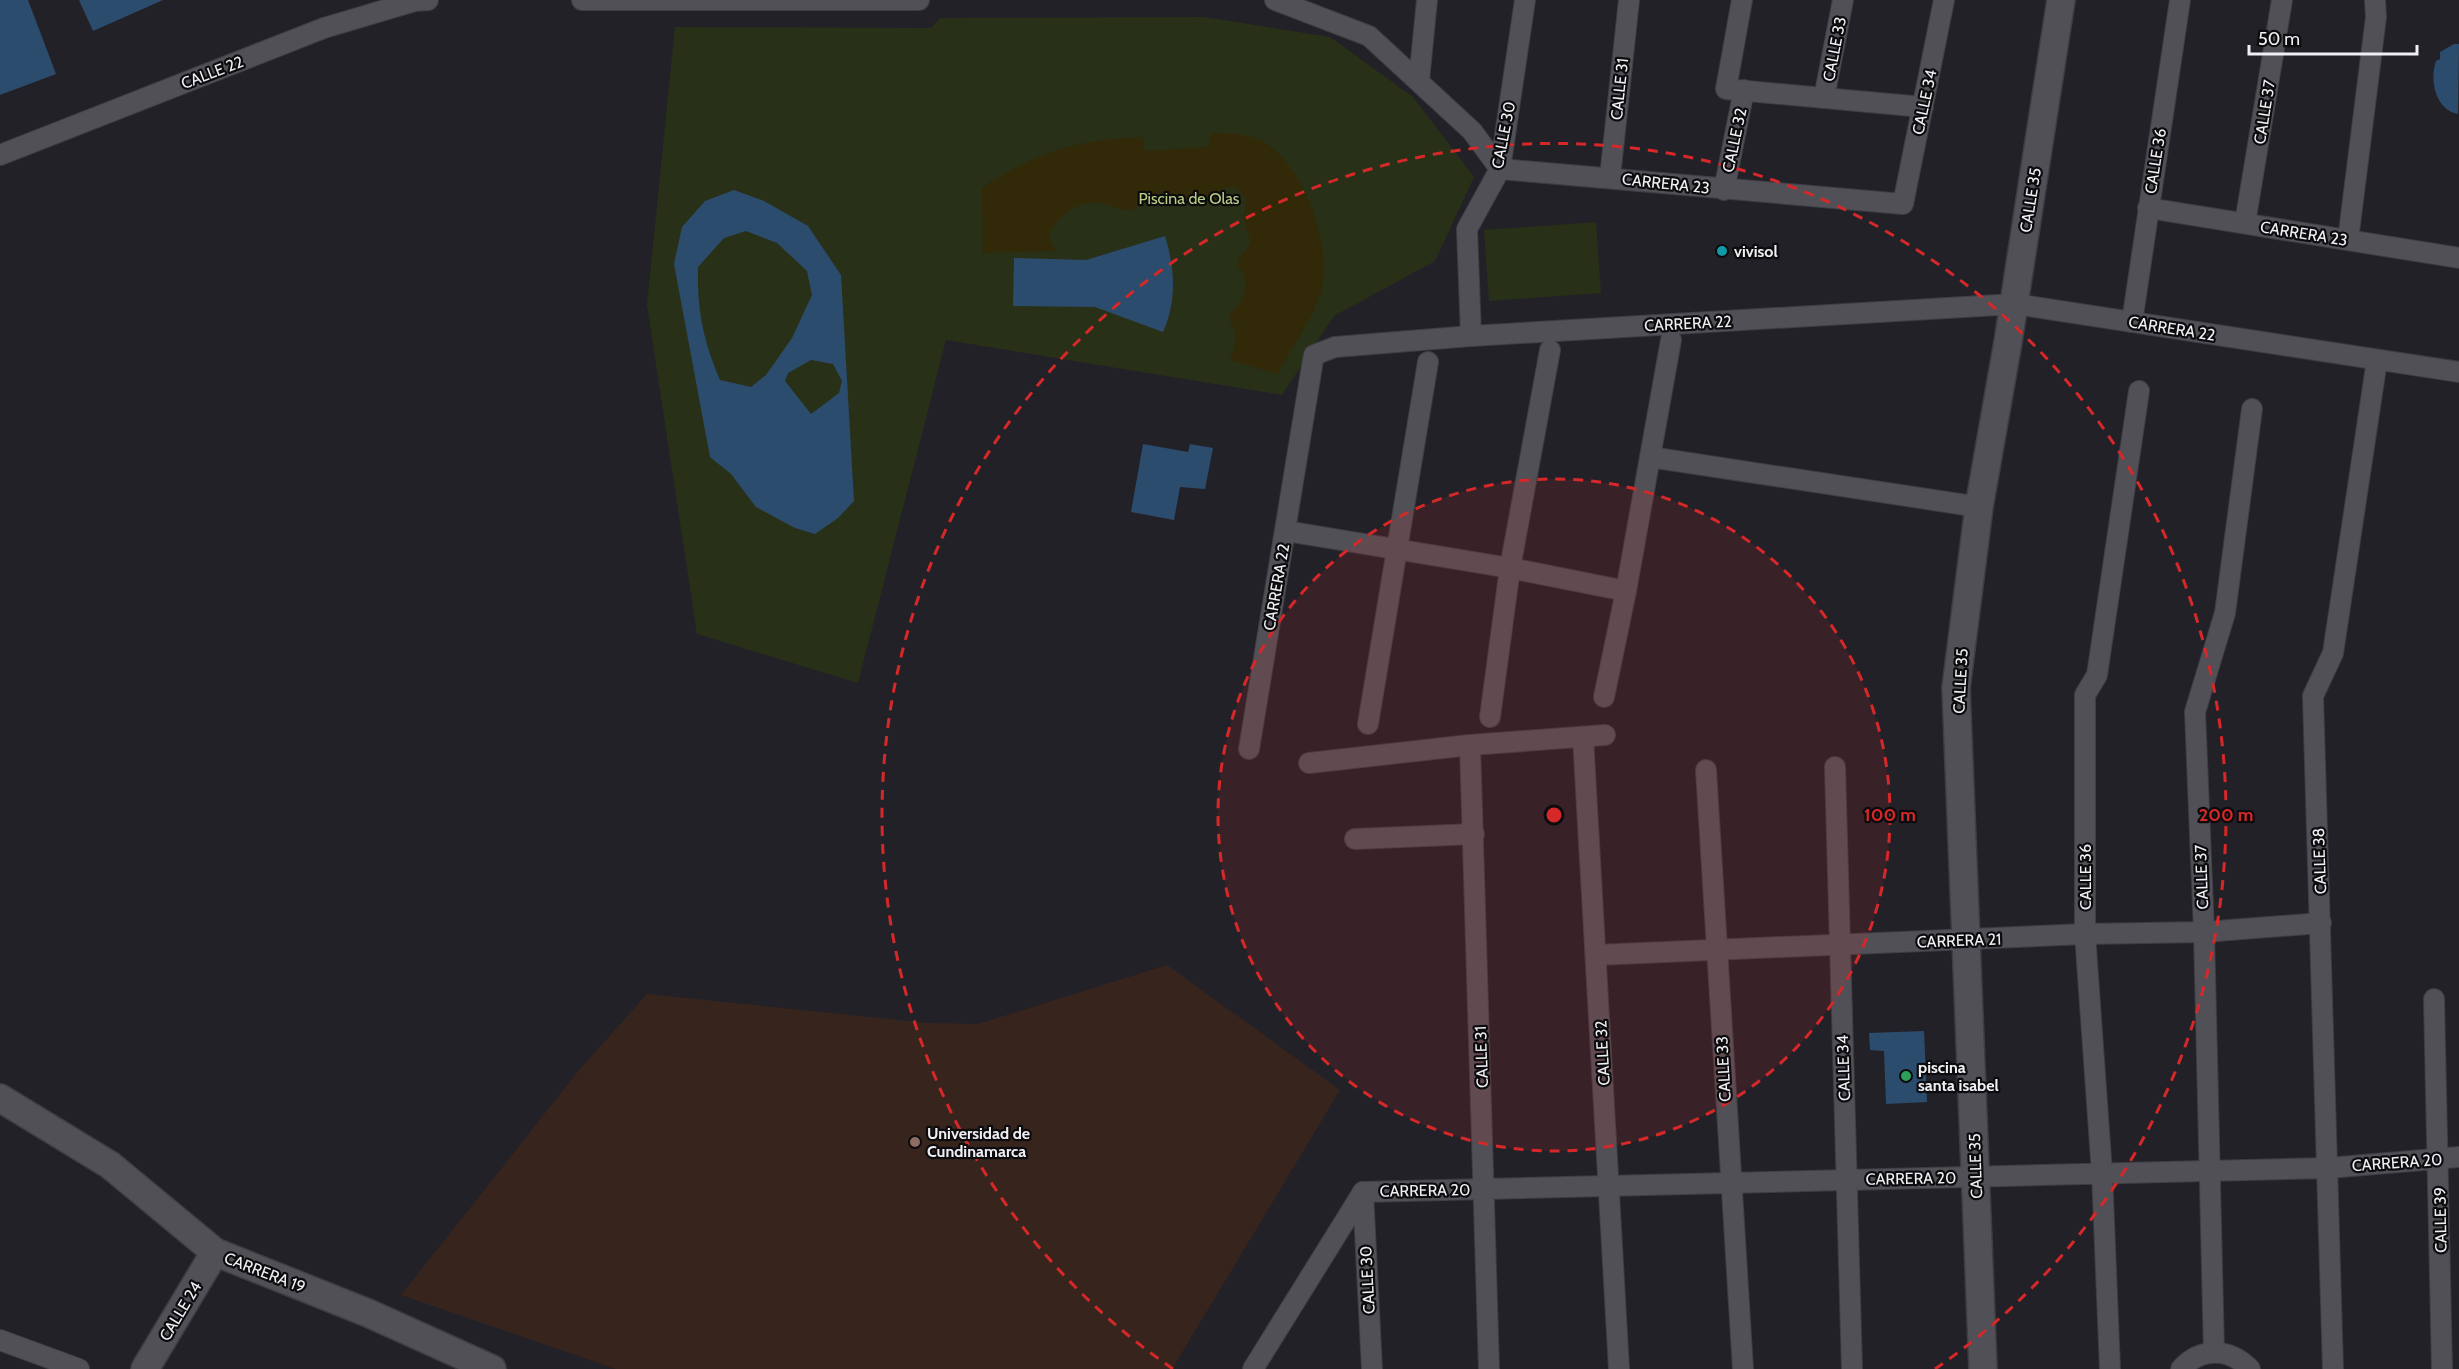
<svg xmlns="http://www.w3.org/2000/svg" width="2459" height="1369" font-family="Cabin,sans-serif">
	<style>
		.education { fill: #37251d }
		.green { fill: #293018 }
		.sand { fill: #322908 }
		.water { fill: #2c4c6e; fill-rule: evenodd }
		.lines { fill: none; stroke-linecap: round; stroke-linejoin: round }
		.street-casing { stroke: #3e3d43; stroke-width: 22 }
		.secondary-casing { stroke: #3e3d43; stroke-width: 30 }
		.street { stroke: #515057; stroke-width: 20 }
		.secondary { stroke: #515057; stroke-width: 27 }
		.ring { fill: none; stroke: #d62828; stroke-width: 3; stroke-dasharray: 10 8 }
		.culture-dot { fill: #0f9aa8; stroke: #0c0b0e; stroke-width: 2 }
		.leisure-dot { fill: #2e9e5b; stroke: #0c0b0e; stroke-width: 2 }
		.education-dot { fill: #8d6e63; stroke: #0c0b0e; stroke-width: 2 }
		.labels { text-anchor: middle; stroke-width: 4.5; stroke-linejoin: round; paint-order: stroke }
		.street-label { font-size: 16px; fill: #f0f0f4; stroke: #0c0b0e }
		.park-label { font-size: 16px; fill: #bacf86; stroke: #0c0b0e }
		.poi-label { font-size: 16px; font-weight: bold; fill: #f0f0f4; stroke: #0c0b0e; text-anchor: start }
		.centre { fill: #d62828; stroke: #0c0b0e; stroke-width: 3 }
		.ring-label { font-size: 18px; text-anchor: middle; font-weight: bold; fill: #d62828; stroke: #0c0b0e; stroke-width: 4.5; stroke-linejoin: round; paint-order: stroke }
	</style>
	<rect width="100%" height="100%" fill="#232128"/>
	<polygon class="education" points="1167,965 1340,1090 1172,1369 616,1369 401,1295 580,1069 647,994 927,1023 978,1024"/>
	<g class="green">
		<polygon points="1204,17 1330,37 1413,97 1474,177 1435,261 1334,316 1282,395 946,340 858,683 697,634 647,305 675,27 931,28 940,18"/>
		<polygon points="1596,222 1601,293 1489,301 1484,230"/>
	</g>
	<path class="sand" d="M 1212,133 C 1232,134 1254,133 1270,146 C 1306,173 1333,249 1321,292 C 1313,318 1291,349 1277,374 L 1230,360 L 1235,345 L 1235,333 L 1229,317 C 1242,301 1254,285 1238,266 L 1238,260 L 1251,243 C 1250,236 1246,230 1245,224 C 1242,205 1255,200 1233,187 L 1223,189 L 1215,200 L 1204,206 C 1185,201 1167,185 1148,197 C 1141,201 1136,209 1129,210 C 1118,210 1111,205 1102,203 C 1079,199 1054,216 1049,238 L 1056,251 L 983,253 L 982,188 C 992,180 1003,175 1014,169 C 1058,145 1094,139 1144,137 L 1144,151 L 1208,147 Z"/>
	<g class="water">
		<polygon points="0,0 28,0 56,74 0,95"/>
		<polygon points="79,0 163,0 93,31"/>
		<path d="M 2454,44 L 2459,44 L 2458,114 C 2436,110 2429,81 2436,61 L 2440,59 L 2440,52 Z"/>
		<path d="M 734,190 L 764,201 L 808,226 L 841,275 L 854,501 L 838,518 L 815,534 L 795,528 L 756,507 L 731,474 L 710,457 L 674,264 L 682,227 L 705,201 ZM 746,231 L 777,243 L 807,271 L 812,295 L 792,338 L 766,375 L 751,387 L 720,380 C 703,340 697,310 698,267 L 724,238 ZM 811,360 L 833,364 L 842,381 L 839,393 L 811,414 L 785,381 L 788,373 Z"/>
		<path d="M 1165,236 C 1175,269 1177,300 1163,332 L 1095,307 L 1013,306 L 1014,258 L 1086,260 Z"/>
		<polygon points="1143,444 1188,452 1190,444 1213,448 1205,489 1180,487 1174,520 1131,512"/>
		<polygon points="1924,1031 1927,1102 1886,1104 1884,1051 1870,1050 1869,1033"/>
	</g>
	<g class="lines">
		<defs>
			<g id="street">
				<polyline points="582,0 919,0"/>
				<polyline points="1275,0 1369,36 1472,131 1500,169"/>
				<polyline points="1742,0 1726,89 1923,107"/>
				<polyline points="1419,81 1427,0"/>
				<polyline points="1824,98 1843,0"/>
				<polyline points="0,155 324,28 415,1 428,0"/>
				<polyline points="1500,169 1903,204 1944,0"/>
				<polyline points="1610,177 1629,0"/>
				<polyline points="1724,190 1744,90"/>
				<polyline points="2148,208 2459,258"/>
				<polyline points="2245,223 2282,0"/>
				<polyline points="2348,240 2376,17 2375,0"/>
				<polyline points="2132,322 2180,0"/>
				<polyline points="1471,336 1467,229 1500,169 1525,0"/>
				<polyline points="1650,457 1979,507"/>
				<polyline points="1286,531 1510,568 1626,591"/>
				<polyline points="1604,697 1626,591 1671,340"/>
				<polyline points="1490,717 1510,568 1550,350"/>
				<polyline points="1368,724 1428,362"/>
				<polyline points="1583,737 1619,1369"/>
				<polyline points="1470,745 1489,1369"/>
				<polyline points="1249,749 1312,366 1314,355 1335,347 1471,336 2015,304 2459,372"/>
				<polyline points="1309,763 1470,745 1605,735"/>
				<polyline points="1835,767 1852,1369"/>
				<polyline points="1706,770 1743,1369"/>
				<polyline points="1355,839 1474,834"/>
				<polyline points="1596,955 2085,934 2204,932 2321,923"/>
				<polyline points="2434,999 2442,1369"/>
				<polyline points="1363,1192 2328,1168 2459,1157"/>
				<polyline points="1363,1192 1372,1369"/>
				<polyline points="0,1340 79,1369"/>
				<polyline points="2214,1352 2204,932 2195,712 2225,613 2252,409"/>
				<polyline points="1253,1369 1363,1192"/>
				<polyline points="2110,1369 2102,1173 2085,934 2085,695 2097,675 2139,391"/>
				<path d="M 2181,1369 C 2201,1347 2230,1348 2250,1369"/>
				<polyline points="2333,1369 2313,696 2333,653 2377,360"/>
			</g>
			<g id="secondary">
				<polyline points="0,1098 110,1165 215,1252 368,1313 492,1369"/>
				<polyline points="145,1369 215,1252"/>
				<polyline points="1983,1369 1956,688 1979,507 2008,342 2061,0"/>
			</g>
		</defs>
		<use href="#street" class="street-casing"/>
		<use href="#secondary" class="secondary-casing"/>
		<use href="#street" class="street"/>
		<use href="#secondary" class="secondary"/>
	</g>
	<circle cx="1554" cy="815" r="336" fill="#d62828" fill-opacity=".12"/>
	<g class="ring">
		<circle cx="1554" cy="815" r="336"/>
		<path d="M1173 1369A672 672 0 1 1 1935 1369"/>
	</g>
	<circle class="culture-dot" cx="1722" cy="251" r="6"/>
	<circle class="leisure-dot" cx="1906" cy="1076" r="6"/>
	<circle class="education-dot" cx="915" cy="1142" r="6"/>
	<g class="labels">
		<g class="street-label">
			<text transform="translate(1834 49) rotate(-79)" y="6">CALLE 33</text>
			<text transform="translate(212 72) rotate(-21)" y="6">CALLE 22</text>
			<text transform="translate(1619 89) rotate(-84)" y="6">CALLE 31</text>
			<text transform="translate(1924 102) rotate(-78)" y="6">CALLE 34</text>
			<text transform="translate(2264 112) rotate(-81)" y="6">CALLE 37</text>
			<text transform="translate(1503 135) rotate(-79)" y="6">CALLE 30</text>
			<text transform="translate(1734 140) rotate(-78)" y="6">CALLE 32</text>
			<text transform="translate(2155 161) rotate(-81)" y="6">CALLE 36</text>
			<text transform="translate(1666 183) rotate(6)" y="6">CARRERA 23</text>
			<text transform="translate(2030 200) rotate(-81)" y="6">CALLE 35</text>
			<text transform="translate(2304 233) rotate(9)" y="6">CARRERA 23</text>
			<text transform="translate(1688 323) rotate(-3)" y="6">CARRERA 22</text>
			<text transform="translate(2172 328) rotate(9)" y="6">CARRERA 22</text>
			<text transform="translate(1276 587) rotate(-80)" y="6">CARRERA 22</text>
			<text transform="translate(1960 681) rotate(-87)" y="6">CALLE 35</text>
			<text transform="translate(2319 861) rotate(-92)" y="6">CALLE 38</text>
			<text transform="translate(2085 877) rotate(-90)" y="6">CALLE 36</text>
			<text transform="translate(2201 877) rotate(-92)" y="6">CALLE 37</text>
			<text transform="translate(1959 940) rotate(-2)" y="6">CARRERA 21</text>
			<text transform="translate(1602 1053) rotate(-93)" y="6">CALLE 32</text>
			<text transform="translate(1481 1057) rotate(-92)" y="6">CALLE 31</text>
			<text transform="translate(1843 1068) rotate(-92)" y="6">CALLE 34</text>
			<text transform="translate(1723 1069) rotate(-93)" y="6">CALLE 33</text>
			<text transform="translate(2397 1162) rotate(-4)" y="6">CARRERA 20</text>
			<text transform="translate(1975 1166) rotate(-92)" y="6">CALLE 35</text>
			<text transform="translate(1911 1178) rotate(-1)" y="6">CARRERA 20</text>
			<text transform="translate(1425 1190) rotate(-1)" y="6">CARRERA 20</text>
			<text transform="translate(2440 1220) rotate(-91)" y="6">CALLE 39</text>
			<text transform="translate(265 1272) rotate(21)" y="6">CARRERA 19</text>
			<text transform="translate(1367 1280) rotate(-93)" y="6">CALLE 30</text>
			<text transform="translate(180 1311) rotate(-59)" y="6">CALLE 24</text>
		</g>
		<g class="park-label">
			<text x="1189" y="204">Piscina de Olas</text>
		</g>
		<g class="poi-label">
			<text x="1734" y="257">vivisol</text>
			<text x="1918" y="1073">piscina<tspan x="1918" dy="18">santa isabel</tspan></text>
			<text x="927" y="1139">Universidad de<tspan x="927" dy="18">Cundinamarca</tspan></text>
		</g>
	</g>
	<circle cx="1554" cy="815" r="9" class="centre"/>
	<g class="ring-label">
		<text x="1890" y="821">100 m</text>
		<text x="2226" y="821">200 m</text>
	</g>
	<path d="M2249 45v9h168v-9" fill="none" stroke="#f0f0f4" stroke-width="3"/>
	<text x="2258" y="45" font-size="18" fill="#f0f0f4" stroke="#0c0b0e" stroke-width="4.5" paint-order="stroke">50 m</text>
</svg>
